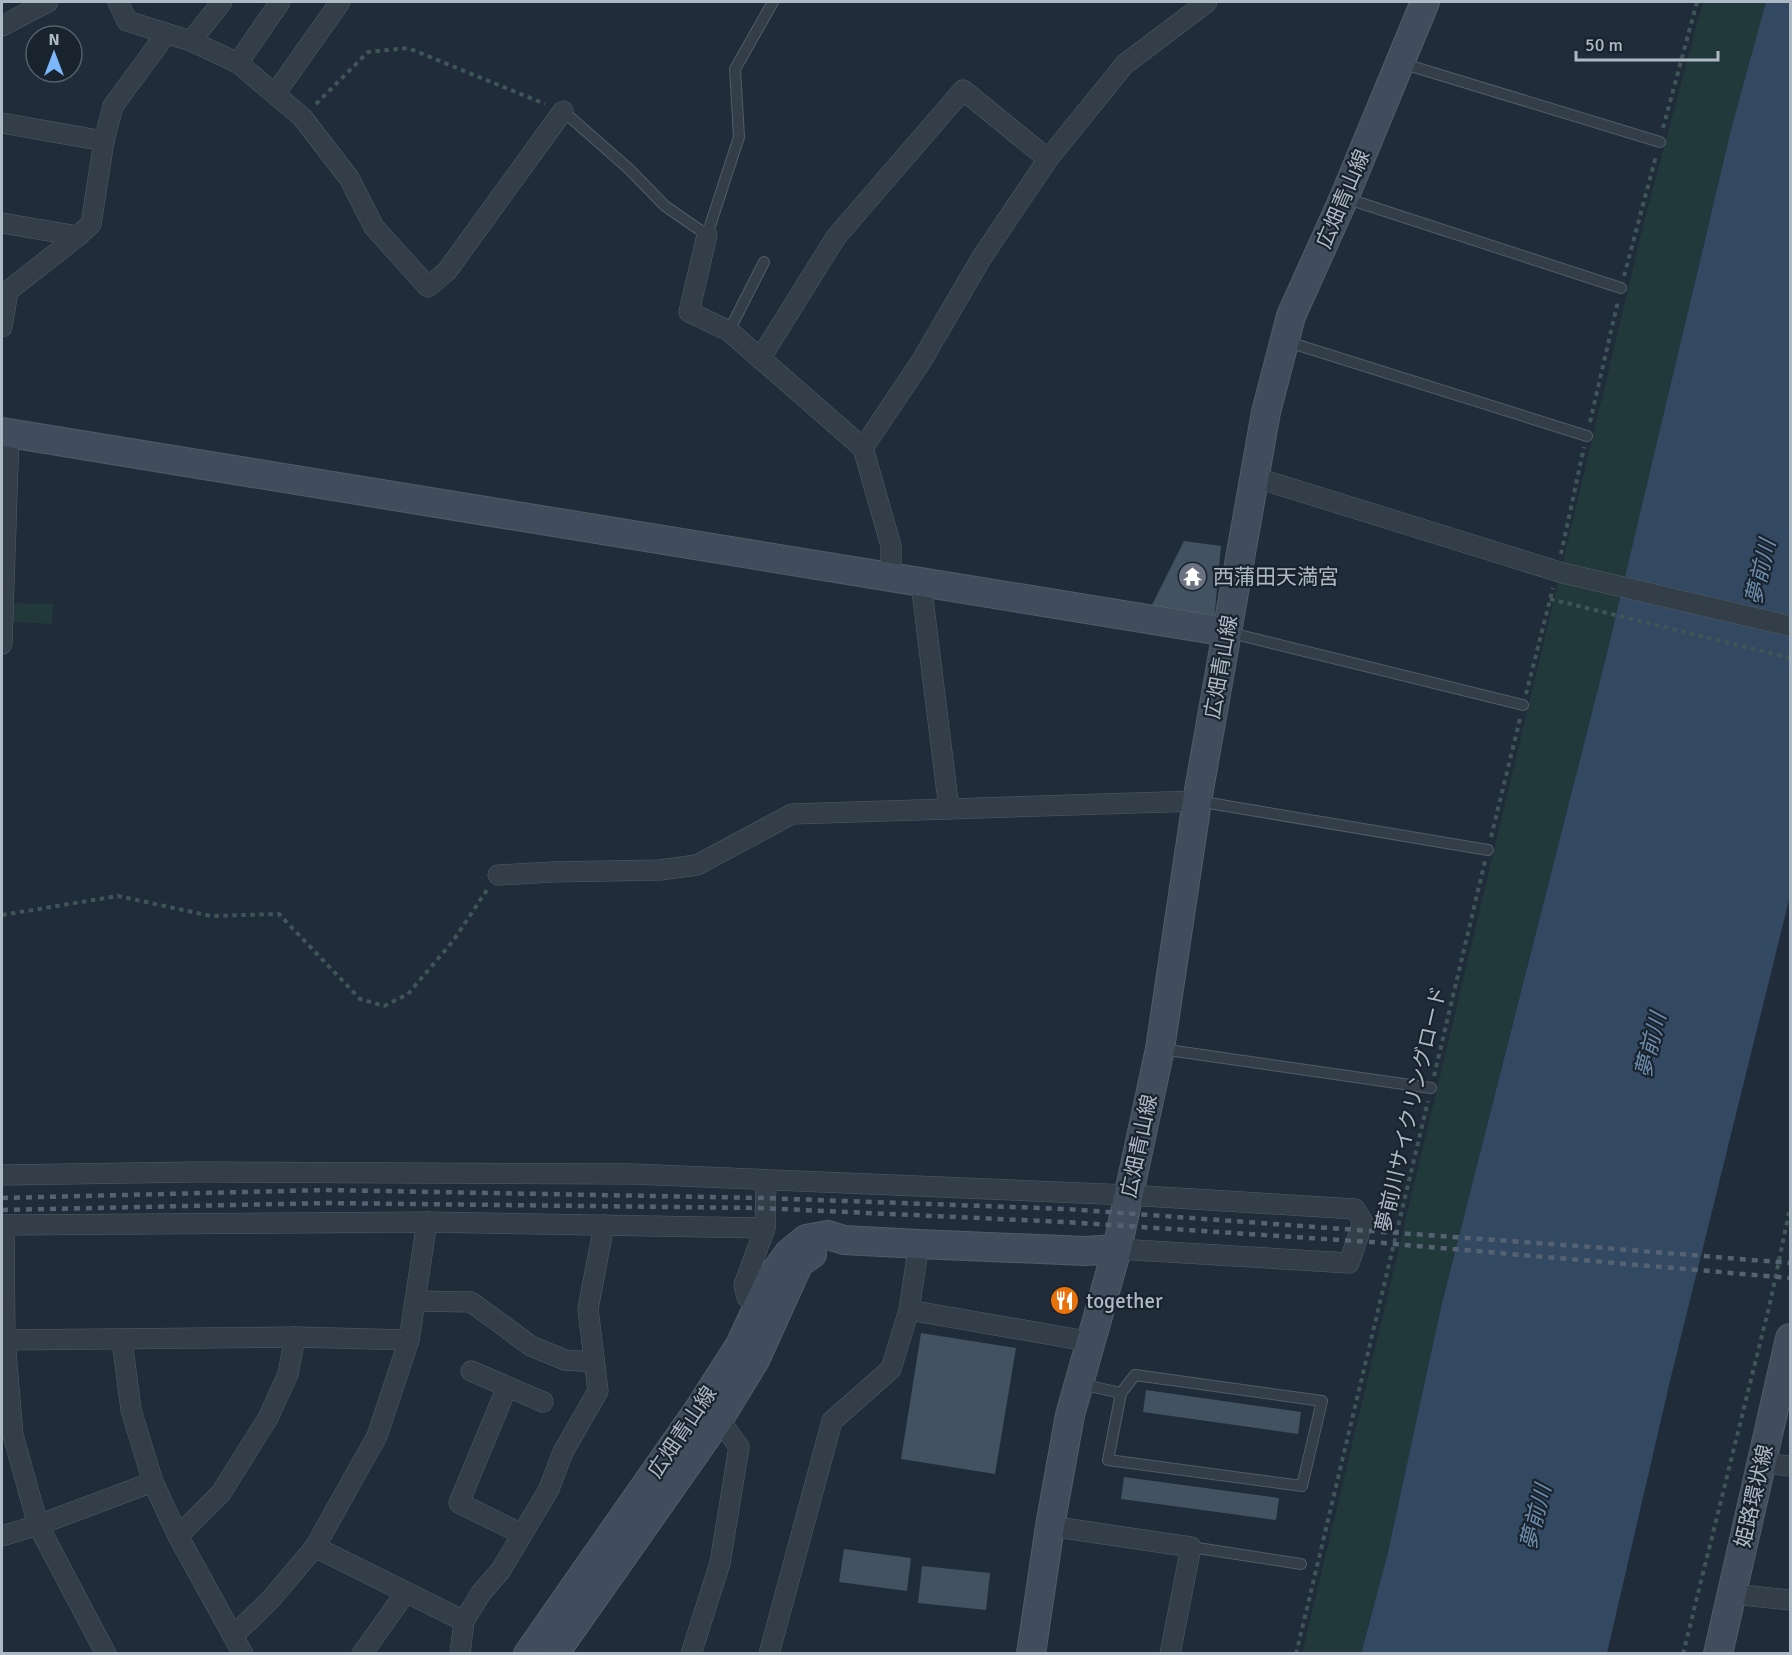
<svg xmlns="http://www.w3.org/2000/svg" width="1792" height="1655" font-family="Signika,'Noto Sans JP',sans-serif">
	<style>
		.green { fill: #21393a }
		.water { fill: #324961 }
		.building { fill: #425261 }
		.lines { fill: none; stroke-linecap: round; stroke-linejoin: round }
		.lane-casing { stroke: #515c67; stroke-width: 12 }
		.street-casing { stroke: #515c67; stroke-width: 21 }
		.secondary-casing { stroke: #515c67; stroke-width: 30 }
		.path { stroke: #3f5657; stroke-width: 4; stroke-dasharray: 4.5 4.5; stroke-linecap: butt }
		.lane { stroke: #333e49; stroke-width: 10 }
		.street { stroke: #333e49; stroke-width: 20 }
		.secondary { stroke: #414d5c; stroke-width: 28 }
		.rail { stroke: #556271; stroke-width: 4.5; stroke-dasharray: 6 6; stroke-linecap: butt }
		.labels { text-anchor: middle; stroke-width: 4.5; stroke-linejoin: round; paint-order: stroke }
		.street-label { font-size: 21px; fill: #aeb9c6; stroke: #19232e }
		.poi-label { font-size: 21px; fill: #aeb9c6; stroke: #19232e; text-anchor: start }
		.water-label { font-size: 22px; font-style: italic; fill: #6d8cab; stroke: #19232e }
	</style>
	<rect width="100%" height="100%" fill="#202c39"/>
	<g class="green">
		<polygon points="1703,2 1768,2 1706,234 1622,593 1441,1307 1388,1552 1361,1653 1302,1654 1645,218"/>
		<polygon points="13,603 53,604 52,624 12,622"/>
	</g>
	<polygon class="water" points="1766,2 1790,2 1790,896 1670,1381 1607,1653 1361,1654 1388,1552 1441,1307 1607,653 1731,130"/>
	<g class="building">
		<polygon points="1184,541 1221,546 1214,621 1150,609"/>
		<polygon points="921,1333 1016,1348 995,1474 901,1459"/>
		<polygon points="1146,1390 1301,1412 1298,1434 1143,1412"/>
		<polygon points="1124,1477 1279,1498 1276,1520 1121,1499"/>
		<polygon points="844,1549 911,1558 907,1591 839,1582"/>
		<polygon points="922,1566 990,1573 986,1610 918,1603"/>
	</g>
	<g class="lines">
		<defs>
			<g id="lane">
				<polyline points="1401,63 1660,142"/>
				<polyline points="563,111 629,169 665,206 707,235 739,137 735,69 773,2"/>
				<polyline points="1345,198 1621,288"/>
				<polyline points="729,331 764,262"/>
				<polyline points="1285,341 1587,436"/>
				<polyline points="1227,632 1523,705"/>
				<polyline points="1197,801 1488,850"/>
				<polyline points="1161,1049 1431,1088"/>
				<polygon points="1135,1375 1322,1401 1302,1486 1108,1460 1121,1393"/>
				<polyline points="1080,1384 1121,1393"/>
				<polyline points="1191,1547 1301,1564"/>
			</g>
			<g id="street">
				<polyline points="118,2 127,21 191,41 238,63 302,117 349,178 374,227 428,287 447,271 563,111"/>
				<polyline points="2,26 48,2"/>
				<polyline points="191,41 222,2"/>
				<polyline points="238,63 280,2"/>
				<polyline points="275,94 340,2"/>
				<polyline points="2,123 104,141"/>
				<polyline points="2,223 78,236"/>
				<polyline points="707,235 689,312 729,331 863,448 891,546 891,578"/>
				<polyline points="2,327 8,291 78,236 91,224 104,141 113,106 166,34"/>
				<polyline points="760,359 836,237 963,90 1048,159"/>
				<polyline points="863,448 922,360 982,257 1048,159 1125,64 1207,2"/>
				<polyline points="1254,477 1563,573 1790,626"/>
				<polyline points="921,583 949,809"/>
				<polyline points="2,644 9,434"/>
				<polyline points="498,875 552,872 660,870 697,865 792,814 1197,801"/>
				<polyline points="2,1175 196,1172 633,1174 1128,1195 1355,1209 1363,1222 1349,1263 1117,1249"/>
				<polyline points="2,1225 427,1222 765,1228"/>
				<polyline points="4,1225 5,1341 13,1435 38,1525 106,1654"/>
				<polyline points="415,1301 471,1302 531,1346 565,1360 594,1362"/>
				<polyline points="758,1303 747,1297 744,1285 765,1228 766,1180"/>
				<polyline points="909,1310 1092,1342"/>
				<polyline points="2,1340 295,1337 409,1340"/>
				<polyline points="122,1340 131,1410 153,1482 178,1536 243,1654"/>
				<polyline points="471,1371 543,1402"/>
				<polyline points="507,1387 459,1503 522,1534"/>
				<polyline points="1762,1463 1790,1466"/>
				<polyline points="1050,1526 1191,1547 1170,1654"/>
				<polyline points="2,1536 38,1525 153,1482"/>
				<polyline points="178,1536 221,1493 268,1418 288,1374 295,1337"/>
				<polyline points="315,1547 464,1621"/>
				<polyline points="1732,1594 1790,1600"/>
				<polyline points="233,1636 271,1599 315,1547 377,1436 409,1340 427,1222"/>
				<polyline points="362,1654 406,1592"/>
				<polyline points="460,1654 464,1621 481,1593 501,1570 549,1489 563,1452 598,1391 588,1309 604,1225"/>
				<polyline points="691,1654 720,1563 739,1447 719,1419"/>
				<polyline points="769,1654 832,1421 891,1369 909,1310 919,1244"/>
			</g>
			<g id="secondary">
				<polyline points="2,432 1227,632"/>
				<polyline points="528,1654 699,1409 740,1345 772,1276 789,1253 806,1239 828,1235 844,1240 919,1244 1085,1251 1117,1249"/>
				<polyline points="554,1654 719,1419 755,1360 799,1263 812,1254"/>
				<polyline points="1031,1654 1050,1526 1070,1415 1117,1249 1160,1049 1197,801 1266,412 1291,316 1344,198 1425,2"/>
				<polyline points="1718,1654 1790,1338"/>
			</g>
		</defs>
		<use href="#lane" class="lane-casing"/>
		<use href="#street" class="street-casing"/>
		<use href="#secondary" class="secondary-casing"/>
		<g class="path">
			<polyline points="316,104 368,52 408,48 545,104"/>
			<polyline points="1663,128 1697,2"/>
			<polyline points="1624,276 1656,156"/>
			<polyline points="1590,422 1618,301"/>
			<polyline points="1561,554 1584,447"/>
			<polyline points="1550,599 1790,658"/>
			<polyline points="1526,694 1553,588"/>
			<polyline points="1491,837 1520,719"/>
			<polyline points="2,915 118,896 211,916 279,914 360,999 384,1006 408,994 453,941 487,890"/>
			<polyline points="1434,1076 1485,861"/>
			<polyline points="1296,1654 1428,1101"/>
			<polyline points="1683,1654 1770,1303 1790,1208"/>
		</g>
		<use href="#lane" class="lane"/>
		<use href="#street" class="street"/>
		<use href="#secondary" class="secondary"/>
		<g class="rail">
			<polyline points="2,1198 325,1190 762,1198 1067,1209 1592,1247 1790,1263"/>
			<polyline points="2,1210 326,1203 759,1208 1065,1222 1371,1242 1790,1278"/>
		</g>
	</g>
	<defs>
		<symbol id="temple-disc" viewBox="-11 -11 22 22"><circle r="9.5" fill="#6b7280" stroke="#19232e"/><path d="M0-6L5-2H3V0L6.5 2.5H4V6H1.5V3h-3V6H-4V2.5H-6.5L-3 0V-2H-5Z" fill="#fff"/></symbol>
		<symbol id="restaurant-disc" viewBox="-11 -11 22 22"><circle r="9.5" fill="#e8710a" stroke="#19232e"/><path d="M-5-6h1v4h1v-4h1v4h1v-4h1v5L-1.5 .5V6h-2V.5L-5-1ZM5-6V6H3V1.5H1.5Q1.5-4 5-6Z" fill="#fff"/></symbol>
	</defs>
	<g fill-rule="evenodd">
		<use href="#temple-disc" x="1176" y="560" width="33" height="33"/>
		<use href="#restaurant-disc" x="1048" y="1284" width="33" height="33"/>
	</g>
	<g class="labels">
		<g class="street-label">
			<text transform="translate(1343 199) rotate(-67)" y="7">広畑青山線</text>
			<text transform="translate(1221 667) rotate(-80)" y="7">広畑青山線</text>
			<text transform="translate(1411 1109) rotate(-77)" y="7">夢前川サイクリングロード</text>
			<text transform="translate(1139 1146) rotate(-78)" y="7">広畑青山線</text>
			<text transform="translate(682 1432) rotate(-56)" y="7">広畑青山線</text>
			<text transform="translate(1754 1496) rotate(-77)" y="7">姫路環状線</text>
		</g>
		<g class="poi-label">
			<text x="1213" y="584">西蒲田天満宮</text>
			<text x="1086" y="1308">together</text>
		</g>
		<g class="water-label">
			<text transform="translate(1760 572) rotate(-77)" y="8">夢前川</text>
			<text transform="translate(1650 1045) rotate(-76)" y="8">夢前川</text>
			<text transform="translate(1535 1517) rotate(-76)" y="8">夢前川</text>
		</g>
	</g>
	<rect width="1792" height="1655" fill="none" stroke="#aeb9c6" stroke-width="6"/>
	<g transform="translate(54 54)"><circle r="28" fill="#19232e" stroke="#555f6b" stroke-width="1.5"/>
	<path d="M0-4.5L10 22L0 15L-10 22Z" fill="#7cb7fc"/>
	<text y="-9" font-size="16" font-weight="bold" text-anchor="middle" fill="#aeb9c6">N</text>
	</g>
	<path d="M1576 51v9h142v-9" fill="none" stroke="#aeb9c6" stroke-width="3"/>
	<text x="1585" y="51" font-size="18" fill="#aeb9c6" stroke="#19232e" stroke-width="4.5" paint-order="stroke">50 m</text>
</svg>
